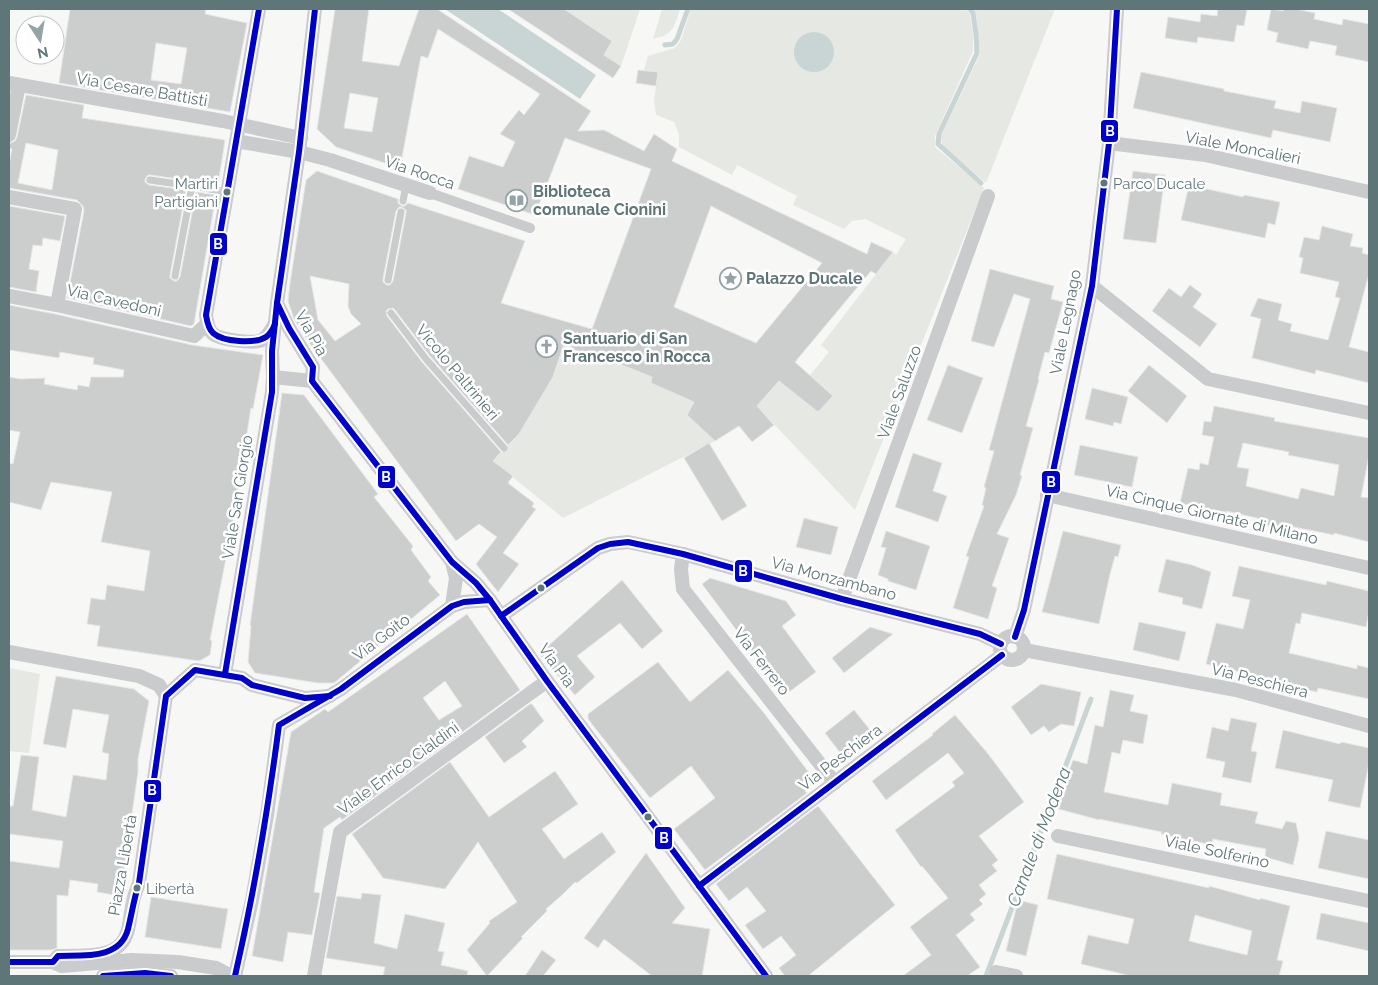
<svg xmlns="http://www.w3.org/2000/svg" width="1378" height="985" font-family="Raleway,sans-serif">
	<style>
		.green { fill: #e6e9e3; fill-rule: evenodd }
		.water { fill: #c9d5d4 }
		.lines { fill: none; stroke-linecap: round; stroke-linejoin: round }
		.stream { stroke: #c9d5d4; stroke-width: 5 }
		.building { fill: #cccece; stroke: #e6e6e6; fill-rule: evenodd }
		.service { stroke: #c9cbcc; stroke-width: 7 }
		.pedestrian { stroke: #c9cbcc; stroke-width: 10 }
		.minor { stroke: #c9cbcc; stroke-width: 14 }
		.bus-1-casing { stroke: #fff; stroke-width: 10 }
		.bus-1 { stroke: #0000cd; stroke-width: 6 }
		.bus-dot { fill: #5f7679; stroke: #fff; stroke-width: 2 }
		.labels { text-anchor: middle; stroke-width: 5; stroke-linejoin: round; paint-order: stroke }
		.bus-label { font-size: 15px; fill: #5f7679; stroke: #fff; text-anchor: start }
		.street-label { font-size: 16px; fill: #5f7679; stroke: #fff }
		.poi-label { font-size: 16px; font-weight: bold; fill: #5f7679; stroke: #fff; text-anchor: start }
		.water-label { font-size: 18px; font-style: italic; fill: #5e7a79; stroke: #fff }
		.line-badge { stroke: #fff; stroke-width: 2 }
		.badge-label { font-size: 14px; text-anchor: middle; font-weight: bold; fill: #fff }
	</style>
	<rect width="100%" height="100%" fill="#f7f7f6"/>
	<g class="green">
		<polygon points="564,9 640,9 621,66 604,55 612,41"/>
		<path d="M 662,9 L 680,9 C 674,28 674,34 653,39 Z"/>
		<path d="M 691,9 L 966,9 L 970,14 L 973,34 L 973,51 L 935,136 L 935,147 L 984,188 L 855,510 L 757,406 L 779,381 L 818,412 L 833,396 L 810,375 L 829,352 L 821,345 L 893,252 L 896,255 L 906,239 L 865,219 L 852,221 L 844,229 L 793,205 L 797,196 L 737,165 L 732,175 L 679,147 L 679,134 L 674,122 L 656,115 L 654,101 L 658,72 L 644,70 L 648,56 L 675,48 L 681,40 ZM 808,33 L 832,60 L 823,69 L 799,65 C 791,52 795,39 808,33 Z"/>
		<polygon points="973,9 1055,9 986,183 942,146 941,136 980,54 976,13"/>
		<polygon points="568,331 579,339 578,353 588,362 601,360 602,357 652,377 694,402 687,415 715,441 563,518 493,461 519,434 554,376"/>
		<polygon points="9,668 40,674 29,753 9,751"/>
	</g>
	<g class="water">
		<polygon points="445,9 498,9 596,75 580,99"/>
		<circle cx="814" cy="52" r="20"/>
	</g>
	<g class="lines">
		<g class="stream">
			<polyline points="970,9 973,13 976,34 977,53 939,134 938,144 981,183"/>
			<polyline points="665,45 673,44 677,39 688,9"/>
			<polyline points="986,976 1091,699"/>
		</g>
	</g>
	<g class="building">
		<path d="M 70,9 L 206,9 L 205,14 L 247,23 L 230,112 L 59,83 ZM 156,43 L 187,48 L 181,84 L 151,80 Z"/>
		<path d="M 335,9 L 369,9 L 362,61 L 399,66 L 419,9 L 437,9 L 591,111 L 578,131 L 604,130 L 644,151 L 654,134 L 677,149 L 672,161 L 867,254 L 871,242 L 893,252 L 876,274 L 871,271 L 795,362 L 833,396 L 818,412 L 779,381 L 757,406 L 774,425 L 752,442 L 739,426 L 715,441 L 687,415 L 694,402 L 651,383 L 652,377 L 607,359 L 588,362 L 565,341 L 553,377 L 519,434 L 508,445 L 430,356 L 395,310 L 393,308 L 388,309 L 386,311 L 387,316 L 422,362 L 501,452 L 493,461 L 513,476 L 508,483 L 534,503 L 532,507 L 536,509 L 503,553 L 519,564 L 498,592 L 476,564 L 497,537 L 479,524 L 456,541 L 305,337 L 294,319 L 288,301 L 290,283 L 306,180 L 317,171 L 398,199 L 398,203 L 402,206 L 405,206 L 408,203 L 525,241 L 501,303 L 592,329 L 651,169 L 565,138 L 535,215 L 458,189 L 469,156 L 503,167 L 515,142 L 500,134 L 519,110 L 524,115 L 540,94 L 438,29 L 428,58 L 421,56 L 400,168 L 336,147 L 317,129 ZM 350,93 L 378,98 L 372,132 L 344,128 ZM 711,206 L 822,263 L 756,343 L 674,307 ZM 402,207 L 406,210 L 406,213 L 393,281 L 390,285 L 387,285 L 383,282 L 383,279 L 396,211 L 399,207 ZM 310,276 L 349,284 L 348,306 L 351,314 L 361,324 L 335,341 L 318,320 Z"/>
		<polygon points="508,9 564,9 612,41 604,55 621,66 613,78"/>
		<polygon points="1218,9 1247,9 1244,26 1237,25 1234,42 1198,37 1197,43 1165,38 1168,17 1200,22 1201,14 1217,16"/>
		<polygon points="1271,9 1283,11 1284,9 1296,9 1315,13 1314,19 1342,25 1343,19 1369,24 1369,62 1335,55 1337,46 1310,41 1308,49 1276,42 1278,33 1267,30"/>
		<polygon points="638,70 658,72 656,86 636,83"/>
		<polygon points="1141,72 1224,89 1224,91 1276,101 1274,108 1300,113 1302,101 1337,108 1330,142 1273,130 1271,138 1133,108"/>
		<path d="M 26,95 L 84,105 L 82,118 L 225,140 L 218,185 L 151,175 L 148,175 L 145,179 L 145,182 L 149,185 L 186,190 L 170,275 L 170,278 L 174,281 L 177,281 L 180,277 L 196,192 L 216,195 L 194,324 L 191,326 L 67,298 L 84,211 L 83,206 L 77,200 L 9,188 L 9,164 L 12,149 L 9,148 L 9,144 L 15,141 L 17,137 ZM 26,143 L 58,150 L 52,190 L 18,183 Z"/>
		<polygon points="1133,171 1165,175 1156,243 1123,239"/>
		<polygon points="1189,185 1243,197 1244,195 1280,202 1275,225 1268,223 1265,238 1181,220"/>
		<polygon points="9,206 65,216 60,241 43,238 42,246 33,245 29,269 39,271 36,292 9,287"/>
		<polygon points="1322,226 1353,234 1350,246 1363,248 1362,253 1369,255 1369,274 1349,347 1369,352 1369,383 1316,370 1315,374 1252,358 1261,319 1250,316 1258,298 1282,304 1278,320 1292,324 1290,331 1328,340 1340,298 1335,297 1339,282 1300,273 1303,258 1299,257 1304,237 1319,240"/>
		<polygon points="990,269 1054,286 1051,299 1063,302 1049,353 1045,352 1038,379 1039,380 1026,426 1033,428 1020,475 1022,476 1016,495 997,534 1009,538 992,586 997,588 988,619 953,608 969,557 966,556 984,506 982,505 986,488 984,487 994,451 989,450 1030,299 1014,294 994,347 971,341"/>
		<polygon points="1190,285 1202,294 1193,307 1217,324 1200,347 1152,311 1169,288 1181,297"/>
		<polygon points="9,305 55,314 192,345 263,355 253,409 251,408 233,522 210,640 212,641 210,655 199,661 97,646 100,626 87,624 91,598 105,600 107,585 144,591 150,551 101,542 112,492 51,482 41,510 9,502 9,463 13,464 20,432 9,430 9,377 21,379 45,378 44,384 77,390 78,385 89,387 91,377 123,377 124,370 93,364 94,358 60,352 59,358 9,350"/>
		<polygon points="948,365 983,378 962,433 927,420"/>
		<polygon points="1149,365 1187,396 1167,423 1128,391"/>
		<polygon points="1092,388 1128,397 1121,424 1114,422 1113,426 1085,419"/>
		<polygon points="282,393 304,395 378,494 374,497 413,546 411,550 431,577 428,581 440,595 334,683 318,683 255,673 248,662 251,626 250,625"/>
		<path d="M 1214,406 L 1275,418 L 1274,421 L 1369,438 L 1369,455 L 1361,497 L 1369,498 L 1369,542 L 1334,533 L 1334,535 L 1279,524 L 1278,528 L 1260,523 L 1261,519 L 1226,511 L 1226,514 L 1180,503 L 1188,468 L 1199,470 L 1200,463 L 1208,465 L 1214,437 L 1202,435 L 1204,421 L 1211,422 ZM 1243,443 L 1289,452 L 1288,455 L 1339,465 L 1334,496 L 1301,488 L 1298,499 L 1246,486 L 1249,469 L 1237,467 Z"/>
		<polygon points="709,443 747,506 722,521 684,458"/>
		<polygon points="1080,445 1138,457 1132,487 1074,475"/>
		<polygon points="913,453 942,463 933,491 947,496 938,522 895,507"/>
		<polygon points="804,518 838,527 831,555 796,547"/>
		<polygon points="886,531 930,546 916,590 888,581 888,579 878,575 886,548 881,547"/>
		<polygon points="1063,531 1121,545 1118,557 1115,556 1110,574 1099,624 1042,612"/>
		<polygon points="1166,559 1192,565 1211,572 1202,609 1182,604 1183,598 1158,592"/>
		<polygon points="1239,566 1326,585 1327,581 1369,591 1369,611 1366,627 1302,613 1300,624 1296,623 1289,653 1357,669 1357,665 1369,668 1369,699 1318,688 1317,692 1299,688 1300,686 1206,664 1216,623 1243,629 1250,600 1232,596"/>
		<polygon points="710,578 786,601 796,615 782,626 816,672 785,695 702,584"/>
		<polygon points="622,580 663,631 642,649 620,623 577,656 595,677 575,695 539,654"/>
		<path d="M 467,614 L 520,690 L 342,820 L 340,817 L 324,828 L 314,892 L 320,893 L 312,935 L 288,932 L 283,962 L 252,956 L 291,732 L 325,709 L 328,712 ZM 445,681 L 462,706 L 439,720 L 423,698 Z"/>
		<polygon points="1139,622 1186,632 1179,661 1133,650"/>
		<polygon points="870,627 893,634 844,673 832,658"/>
		<polygon points="658,662 690,702 728,670 764,713 816,782 805,791 807,793 705,870 674,829 715,798 691,766 650,798 588,719 588,714"/>
		<polygon points="56,676 134,689 149,701 138,759 138,772 120,896 97,892 98,884 70,880 68,896 57,895 57,948 51,950 9,950 9,861 59,868 63,841 9,834 9,806 13,806 21,755 39,757 32,810 66,817 73,775 106,780 109,754 102,752 109,715 73,709 66,748 43,744"/>
		<polygon points="1041,684 1081,692 1074,726 1061,724 1049,732 1044,726 1031,735 1011,707"/>
		<polygon points="1110,690 1134,695 1130,711 1148,715 1143,744 1123,740 1120,754 1112,752 1104,792 1168,805 1172,783 1222,793 1220,805 1258,812 1255,823 1282,829 1286,821 1296,823 1299,838 1293,865 1265,857 1266,849 1213,839 1212,845 1161,834 1162,832 1099,819 1099,820 1055,808 1073,760 1087,764 1095,725 1103,727"/>
		<polygon points="530,704 532,704 544,721 522,741 527,747 504,763 485,737"/>
		<polygon points="854,710 875,736 845,759 825,733"/>
		<polygon points="955,715 989,755 1024,802 979,836 998,860 992,865 997,871 979,885 986,894 979,900 983,904 970,914 975,920 956,935 980,967 967,976 903,976 931,955 910,927 948,898 922,866 921,867 895,830 955,786 952,782 964,773 948,753 886,800 872,781 933,735 932,734"/>
		<polygon points="1231,718 1257,723 1251,751 1257,752 1251,783 1222,777 1225,762 1206,758 1212,727 1228,731"/>
		<polygon points="1283,730 1340,744 1341,742 1369,748 1369,763 1360,808 1328,801 1333,780 1275,768"/>
		<polygon points="450,762 489,817 555,771 578,804 542,829 564,859 602,832 616,852 577,883 575,882 562,895 546,909 547,911 521,937 523,938 487,976 467,950 490,923 489,921 517,902 478,842 445,889 383,878 352,834"/>
		<polygon points="818,806 895,905 808,976 785,976 779,968 796,955 781,936 763,949 745,925 766,911 747,887 729,901 716,884"/>
		<polygon points="1326,831 1369,840 1369,879 1318,868"/>
		<polygon points="646,853 685,908 672,923 710,929 702,976 652,976 604,939 598,948 584,938"/>
		<path d="M 1057,854 L 1209,888 L 1209,886 L 1260,900 L 1260,898 L 1290,906 L 1277,960 L 1283,961 L 1279,976 L 1131,976 L 1081,964 L 1088,935 L 1128,944 L 1134,919 L 1047,899 ZM 1195,915 L 1252,931 L 1247,955 L 1189,941 Z"/>
		<polygon points="362,893 381,895 374,943 397,949 405,914 445,923 438,951 444,952 441,965 468,971 467,976 383,976 385,967 326,958 337,896 361,899"/>
		<polygon points="151,897 228,909 221,949 145,937"/>
		<polygon points="1018,900 1038,905 1026,956 1006,951"/>
		<polygon points="1321,913 1369,923 1369,951 1316,939"/>
		<polygon points="542,950 556,960 543,976 525,976"/>
	</g>
	<g class="lines">
		<g class="service">
			<polyline points="150,180 192,186"/>
			<polyline points="403,201 406,185"/>
			<polyline points="175,276 192,186 228,192"/>
			<polyline points="388,280 401,212"/>
			<polyline points="391,313 426,359 504,448"/>
		</g>
		<polyline class="pedestrian" points="430,193 530,228"/>
		<g class="minor">
			<path d="M 259,9 L 206,315 C 207,321 208,329 212,333 C 219,340 254,344 262,340 C 268,336 271,331 274,325"/>
			<polyline points="9,83 223,121 301,138"/>
			<polyline points="9,135 19,85"/>
			<polyline points="236,141 299,152 330,160 430,193"/>
			<polyline points="1109,143 1205,155 1369,192"/>
			<polyline points="9,197 75,209 57,305"/>
			<polyline points="1092,286 1208,379 1369,413"/>
			<polyline points="9,296 57,305 194,336 207,324"/>
			<polyline points="277,303 289,328 313,367 312,381 452,562 476,583 490,600 547,681 766,976"/>
			<polyline points="273,377 312,381"/>
			<polyline points="1047,495 1369,568"/>
			<polyline points="683,554 681,569 683,589 835,783"/>
			<polyline points="452,562 456,578 452,606"/>
			<polyline points="842,599 988,196"/>
			<polyline points="501,616 598,548 610,544 628,542 683,554 842,599 980,634 1001,644"/>
			<circle cx="1012" cy="648" r="12"/>
			<polyline points="1015,637 1024,610 1092,286 1109,143 1117,9"/>
			<polyline points="1024,650 1236,690 1369,726"/>
			<polyline points="9,652 139,676 159,685 166,696"/>
			<polyline points="225,674 272,392 273,377 272,351 277,303 299,152 315,9"/>
			<polyline points="1058,836 1369,901"/>
			<polyline points="699,886 1002,655"/>
			<polyline points="9,962 53,962 62,966 132,960 178,962 216,968 231,976"/>
			<path d="M 53,962 L 58,956 C 75,955 101,958 116,948 C 131,939 129,917 133,902 C 134,895 137,889 139,883 L 166,696 L 195,670 L 242,678 L 252,685 L 305,698 L 330,696"/>
			<polyline points="996,972 1016,976"/>
			<polyline points="103,976 145,973 171,976"/>
			<polyline points="235,976 252,900 267,815 279,725 341,689 452,606 464,602 490,600"/>
			<polyline points="314,976 340,832 547,681"/>
		</g>
		<defs>
			<g id="bus-1">
				<path d="M 259,9 L 206,315 C 207,321 208,328 213,333 C 223,342 255,344 266,337 C 270,334 273,329 275,324"/>
				<polyline points="277,303 289,328 313,367 312,381 452,562 476,583 490,600 547,681 766,976"/>
				<polyline points="501,616 598,548 610,544 628,542 683,554 842,599 980,634 1001,644"/>
				<polyline points="1015,637 1024,610 1092,286 1109,143 1117,9"/>
				<polyline points="225,674 272,392 272,351 277,303 299,152 315,9"/>
				<polyline points="699,886 1002,655"/>
				<path d="M 9,962 L 53,962 L 58,956 C 83,955 120,960 128,929 C 132,913 134,898 139,883 L 166,696 L 195,670 L 242,678 L 252,685 L 305,698 L 330,696"/>
				<polyline points="103,976 145,973 171,976"/>
				<path d="M 235,976 C 254,893 268,810 279,725 L 341,689 L 452,606 L 464,602 L 490,600"/>
			</g>
		</defs>
		<use href="#bus-1" class="bus-1-casing"/>
		<use href="#bus-1" class="bus-1"/>
	</g>
	<defs>
		<symbol id="library-ring" viewBox="-11 -11 22 22"><circle r="9.5" fill="#fff" stroke="#94a3a5" stroke-width="1.5"/><path d="M-6-4Q-3-5.5-.7-3.5V5Q-3 3-6 4ZM6-4Q3-5.5 .7-3.5V5Q3 3 6 4Z" fill="#94a3a5"/></symbol>
		<symbol id="sight-ring" viewBox="-11 -11 22 22"><circle r="9.5" fill="#fff" stroke="#94a3a5" stroke-width="1.5"/><path d="M0-6L1.8-2.2L6-1.7L2.9 1.2L3.7 5.4L0 3.3L-3.7 5.4L-2.9 1.2L-6-1.7L-1.8-2.2Z" fill="#94a3a5"/></symbol>
		<symbol id="church-ring" viewBox="-11 -11 22 22"><circle r="9.5" fill="#fff" stroke="#94a3a5" stroke-width="1.5"/><path d="M-1.2-6h2.4v3.5h3.3v2.4h-3.3V6h-2.4V-.1h-3.3v-2.4h3.3Z" fill="#94a3a5"/></symbol>
	</defs>
	<g fill-rule="evenodd">
		<use href="#library-ring" x="504" y="188" width="25" height="25"/>
		<use href="#sight-ring" x="718" y="266" width="25" height="25"/>
		<use href="#church-ring" x="534" y="334" width="25" height="25"/>
	</g>
	<g class="bus-dot">
		<circle cx="1104" cy="183" r="4.5"/>
		<circle cx="227" cy="192" r="4.5"/>
		<circle cx="541" cy="588" r="4.5"/>
		<circle cx="648" cy="817" r="4.5"/>
		<circle cx="137" cy="888" r="4.5"/>
	</g>
	<g class="labels">
		<g class="bus-label">
			<text x="218" y="189" text-anchor="end">Martiri<tspan x="218" dy="18">Partigiani</tspan></text>
			<text x="1113" y="189">Parco Ducale</text>
			<text x="146" y="894">Libertà</text>
		</g>
		<g class="street-label">
			<text transform="translate(142 89) rotate(10)" y="6">Via Cesare Battisti</text>
			<text transform="translate(1243 147) rotate(11)" y="6">Viale Moncalieri</text>
			<text transform="translate(420 172) rotate(19)" y="6">Via Rocca</text>
			<text transform="translate(114 300) rotate(13)" y="6">Via Cavedoni</text>
			<text transform="translate(1065 322) rotate(-79)" y="6">Viale Legnago</text>
			<text transform="translate(312 333) rotate(61)" y="6">Via Pia</text>
			<text transform="translate(458 372) rotate(50)" y="6">Vicolo Paltrinieri</text>
			<text transform="translate(899 392) rotate(-70)" y="6">Viale Saluzzo</text>
			<text transform="translate(237 497) rotate(-81)" y="6">Viale San Giorgio</text>
			<text transform="translate(1212 514) rotate(13)" y="6">Via Cinque Giornate di Milano</text>
			<text transform="translate(834 578) rotate(15)" y="6">Via Monzambano</text>
			<text transform="translate(381 637) rotate(-37)" y="6">Via Goito</text>
			<text transform="translate(762 661) rotate(52)" y="6">Via Ferrero</text>
			<text transform="translate(557 665) rotate(54)" y="6">Via Pia</text>
			<text transform="translate(1260 680) rotate(14)" y="6">Via Peschiera</text>
			<text transform="translate(840 757) rotate(-37)" y="6">Via Peschiera</text>
			<text transform="translate(398 768) rotate(-36)" y="6">Viale Enrico Cialdini</text>
			<text transform="translate(1217 851) rotate(12)" y="6">Viale Solferino</text>
			<text transform="translate(122 865) rotate(-80)" y="6">Piazza Libertà</text>
		</g>
		<g class="poi-label">
			<text x="533" y="197">Biblioteca<tspan x="533" dy="18">comunale Cionini</tspan></text>
			<text x="746" y="284">Palazzo Ducale</text>
			<text x="563" y="344">Santuario di San<tspan x="563" dy="18">Francesco in Rocca</tspan></text>
		</g>
		<g class="water-label">
			<text transform="translate(1039 837) rotate(-69)" y="6">Canale di Modena</text>
		</g>
	</g>
	<g class="line-badge">
		<rect x="1100" y="119" width="19" height="24" rx="5" fill="#0000cd"/>
		<rect x="209" y="232" width="19" height="24" rx="5" fill="#0000cd"/>
		<rect x="377" y="465" width="19" height="24" rx="5" fill="#0000cd"/>
		<rect x="1041" y="470" width="20" height="24" rx="5" fill="#0000cd"/>
		<rect x="734" y="559" width="19" height="24" rx="5" fill="#0000cd"/>
		<rect x="143" y="779" width="19" height="24" rx="5" fill="#0000cd"/>
		<rect x="654" y="826" width="19" height="24" rx="5" fill="#0000cd"/>
	</g>
	<g class="badge-label">
		<text x="1110" y="136">B</text>
		<text x="218" y="249">B</text>
		<text x="386" y="482">B</text>
		<text x="1051" y="487">B</text>
		<text x="743" y="576">B</text>
		<text x="152" y="795">B</text>
		<text x="664" y="843">B</text>
	</g>
	<rect width="1378" height="985" fill="none" stroke="#5f7679" stroke-width="20"/>
	<g transform="translate(40 40) rotate(168)"><circle r="24" fill="#ffffff" stroke="#bfc8c9"/>
	<path d="M0-4L9 19L0 12L-9 19Z" fill="#94a3a5"/>
	<text y="-8" font-size="14" font-weight="bold" text-anchor="middle" fill="#5f7679">N</text>
	</g>
</svg>
